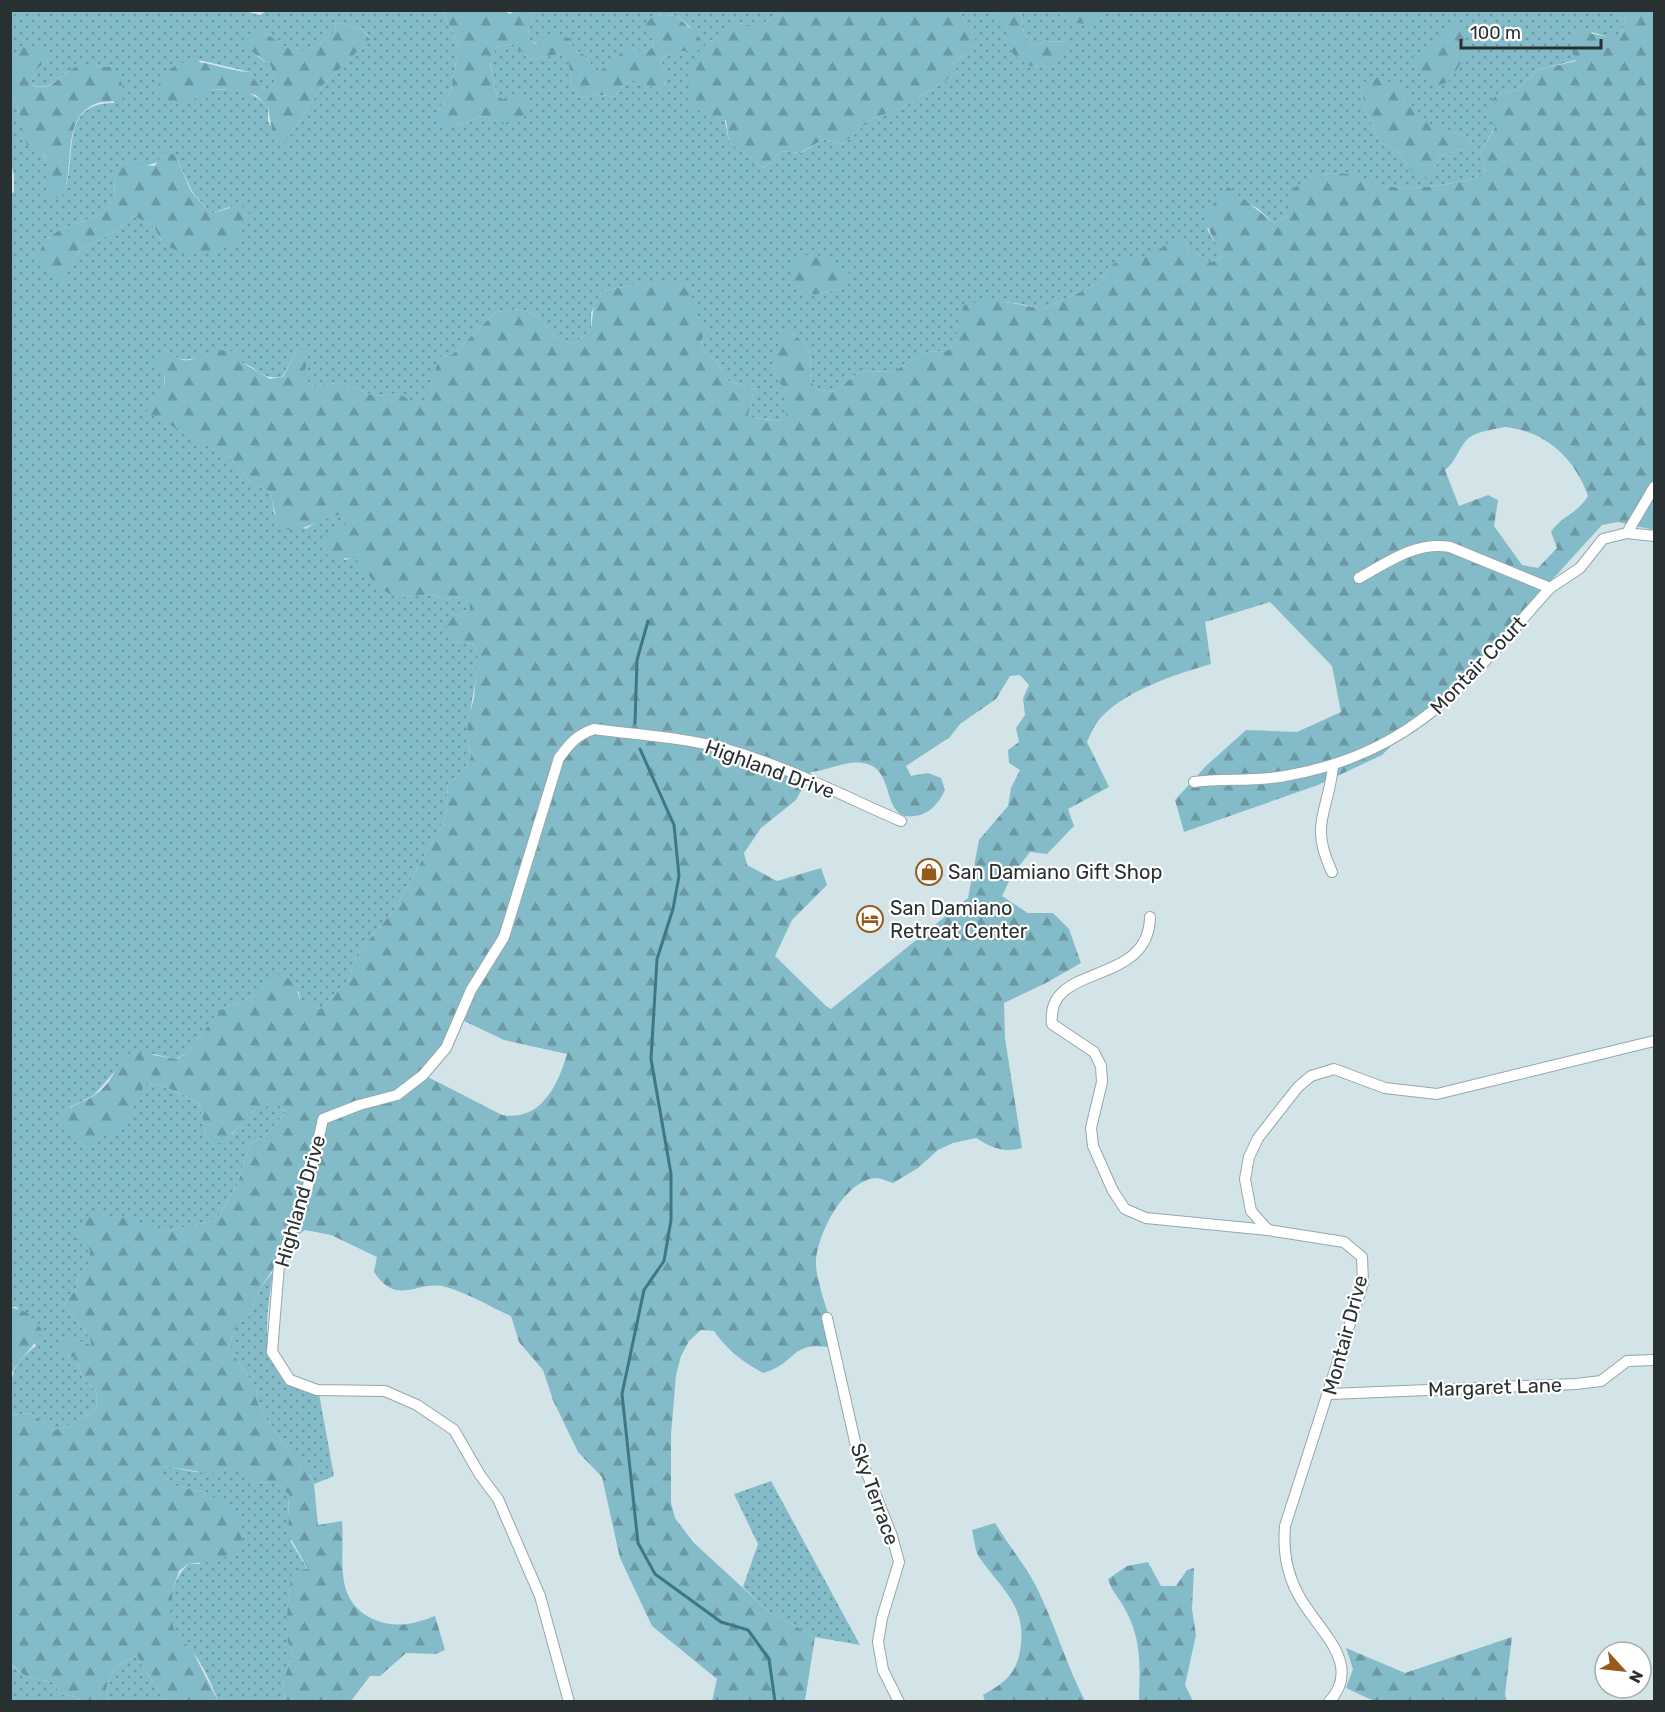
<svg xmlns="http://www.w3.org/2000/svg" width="1665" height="1712" font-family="Rubik,sans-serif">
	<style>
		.grass { fill: url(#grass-dots); fill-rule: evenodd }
		.forest { fill: url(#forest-firs); fill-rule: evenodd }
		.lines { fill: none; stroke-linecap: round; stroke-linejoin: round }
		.stream { stroke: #3e7885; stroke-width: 3 }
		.minor-casing { stroke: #96a7aa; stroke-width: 12 }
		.minor { stroke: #fff; stroke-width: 10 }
		.labels { text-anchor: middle; stroke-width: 4.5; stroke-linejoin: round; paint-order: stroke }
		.street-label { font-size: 20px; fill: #293032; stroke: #fff }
		.poi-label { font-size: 20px; fill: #293032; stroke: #fff; text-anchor: start }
	</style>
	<defs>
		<pattern id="grass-dots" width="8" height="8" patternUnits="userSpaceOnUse" patternTransform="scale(1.5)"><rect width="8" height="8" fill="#83bbc8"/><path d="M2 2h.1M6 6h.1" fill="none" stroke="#6b98a3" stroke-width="1.8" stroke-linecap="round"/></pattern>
		<pattern id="forest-firs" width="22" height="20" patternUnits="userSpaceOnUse" patternTransform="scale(1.5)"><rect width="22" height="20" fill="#83bbc8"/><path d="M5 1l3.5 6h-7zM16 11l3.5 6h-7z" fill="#6b98a3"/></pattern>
	</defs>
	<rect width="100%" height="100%" fill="#d3e4e8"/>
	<g class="grass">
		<path d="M 240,10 L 260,15 L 268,10 L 442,11 L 459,45 L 451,91 L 437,111 L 457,126 L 482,116 L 502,124 L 504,99 L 497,96 L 490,62 L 496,47 L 513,44 L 530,60 L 560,54 L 569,64 L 571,85 L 582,98 L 595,94 L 615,97 L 622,86 L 636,79 L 665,87 L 661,58 L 678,51 L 694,51 L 690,27 L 677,16 L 656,14 L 652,47 L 647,52 C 607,47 625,65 597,71 C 591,65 587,57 581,53 C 565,44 545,50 530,40 L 528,32 L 535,11 L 780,11 L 781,14 L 768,20 L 761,27 L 738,23 L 726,36 L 710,41 L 729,142 L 764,168 L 782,151 L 801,153 L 824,139 L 843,144 L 872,119 L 903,107 L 958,73 L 953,63 L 968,53 L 967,26 L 961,14 L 963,11 L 993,11 L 1004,20 L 1012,52 L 1036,67 C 1051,62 1060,54 1071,41 L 1044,42 L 1031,47 L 1024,34 L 1021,11 L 1613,10 L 1626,17 L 1621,37 L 1607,37 L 1592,32 L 1576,60 L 1537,70 L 1517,90 L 1497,94 L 1495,126 L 1480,154 L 1485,170 C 1476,180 1466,180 1452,183 C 1427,188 1404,190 1378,185 C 1355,180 1353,171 1325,174 L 1289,215 L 1274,223 L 1257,208 L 1242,200 L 1207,229 L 1218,247 L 1222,259 L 1210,262 C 1196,255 1188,245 1174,239 L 1154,255 L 1109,267 L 1100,283 L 1043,309 C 994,297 1000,301 957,326 L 957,340 L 947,351 L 925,352 L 893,372 L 861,371 L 833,392 L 816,389 C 799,362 828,358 788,330 L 773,370 C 782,387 795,402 784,421 L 753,418 L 748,415 L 755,389 L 728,381 L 717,362 L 705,353 L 701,341 L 708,329 L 695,314 L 642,283 L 602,291 L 591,313 L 591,329 L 574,344 L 557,338 L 537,316 L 521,309 L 496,312 L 453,354 L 439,358 L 426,401 L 414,404 L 401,394 L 374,396 L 340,382 L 315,387 L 303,379 L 300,345 L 282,377 C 261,380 258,367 240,362 C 230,359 209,356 198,358 C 183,361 178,360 165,349 L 164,387 L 147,412 L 229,457 L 251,482 L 271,493 L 274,514 L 306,529 L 321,519 L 339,515 L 348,524 L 335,532 L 344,560 L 355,557 L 370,577 L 403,597 L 432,594 L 443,599 L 462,597 L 470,602 L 470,610 L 455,615 L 453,642 L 472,644 L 478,651 C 479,687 462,721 471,757 L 464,770 L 448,783 L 446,816 L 395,909 L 357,954 L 349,979 L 320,1009 L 300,1001 L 299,992 L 270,979 L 258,994 L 220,1010 L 189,1051 L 176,1059 L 153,1054 L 117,1069 L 94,1095 L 70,1107 L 88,1144 C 111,1130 131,1106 145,1083 C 161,1083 183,1095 199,1103 L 206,1135 L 212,1143 L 233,1134 L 244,1117 L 260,1106 L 280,1106 L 286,1112 L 265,1136 L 250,1144 L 237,1186 L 216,1220 L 166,1231 L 147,1226 L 90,1249 L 90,1266 L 78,1277 L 77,1287 L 64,1305 L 90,1338 L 91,1345 L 72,1339 L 67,1356 L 76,1358 L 83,1378 L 97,1393 L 96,1409 L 66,1427 L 54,1430 L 31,1413 L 10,1415 C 11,1382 7,1367 36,1346 L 17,1307 L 10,1307 L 10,196 L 14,191 L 14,175 L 11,164 L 11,100 L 17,105 C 20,129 50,154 49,171 C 49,175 46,181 44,185 L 61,198 C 81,165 54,103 114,103 L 113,66 C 101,68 88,65 78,67 C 60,70 54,95 30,84 L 37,69 L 49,58 L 11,62 L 11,11 ZM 336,22 L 362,29 L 370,38 L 323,85 L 282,147 L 268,121 L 268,107 C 250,88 232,89 207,90 L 199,60 L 250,72 L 258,84 L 269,92 L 275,82 L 271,66 L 257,56 L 263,31 C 296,56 300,60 335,31 ZM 1373,78 C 1415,84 1401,109 1431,125 C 1443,132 1458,131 1471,138 L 1470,147 L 1440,156 L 1434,171 L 1412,171 L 1399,153 L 1380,142 L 1365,110 L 1361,84 ZM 175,155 L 192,191 L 211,214 L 232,206 L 177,251 L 163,244 L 153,225 L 133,216 L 116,231 L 83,248 L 67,264 L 63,288 L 58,281 L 46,239 L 61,229 L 103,214 L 114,199 L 115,174 C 136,167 156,165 175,155 ZM 790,282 L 839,289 L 814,295 Z"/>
		<path d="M 273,1272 C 266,1321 253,1385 319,1394 L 334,1476 L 314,1484 L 310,1474 L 291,1454 L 265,1416 L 257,1402 L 256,1388 L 231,1351 L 230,1342 L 238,1323 L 249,1316 L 261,1287 Z"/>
		<path d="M 163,1466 C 174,1467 185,1471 196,1472 C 221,1474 235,1456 255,1483 L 273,1482 L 290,1494 L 288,1503 L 291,1542 L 308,1570 L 293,1572 C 288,1594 283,1635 292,1655 L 283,1682 L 285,1701 L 218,1701 C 212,1684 203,1665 192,1651 C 187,1644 177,1637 173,1629 C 165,1609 173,1576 189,1564 L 200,1564 L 207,1493 L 177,1486 L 160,1475 Z"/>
		<polygon points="771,1481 860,1645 815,1637 768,1611 743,1587 758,1544 734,1494"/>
		<path d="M 137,1656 C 145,1673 157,1685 164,1701 L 108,1701 C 102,1681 116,1662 137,1656 Z"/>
		<polygon points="10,1664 25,1676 52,1682 61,1694 76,1697 80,1701 11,1701"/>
	</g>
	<g class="forest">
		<path d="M 504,11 L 510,14 L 514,11 L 535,11 L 528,32 L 530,40 L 536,44 C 548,32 556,33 571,39 L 574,50 L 583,54 L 597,71 C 613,68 616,52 628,50 C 634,49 641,51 647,52 L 652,47 L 653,40 L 647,34 L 645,24 L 656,14 L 677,16 L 699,37 L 699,46 L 694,51 L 678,51 L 661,58 L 665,87 L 658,91 L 636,79 L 622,86 L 615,97 L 595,94 L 582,98 L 571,85 L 569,64 L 560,54 L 530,60 L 513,44 L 496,47 L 490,63 L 497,96 L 504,99 L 519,94 L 531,108 L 522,117 L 502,124 L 482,116 L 457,126 L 438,124 L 437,111 L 451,91 L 459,45 L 442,11 Z"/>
		<path d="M 780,11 L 963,11 L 961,14 L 967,26 L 978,34 L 968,53 L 953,63 L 958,73 L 903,107 L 872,119 L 843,144 L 824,139 L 800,153 L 782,151 L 764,168 L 729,142 L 726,120 L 711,119 L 689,104 C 687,82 689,53 711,41 C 726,32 725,38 738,23 L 761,27 L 768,20 L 780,14 Z"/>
		<path d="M 993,11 L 1021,11 L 1024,34 L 1031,47 L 1044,42 L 1072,41 C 1060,55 1041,77 1022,61 C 1019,59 1013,55 1012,52 C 1003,34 1013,28 993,11 Z"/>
		<path d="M 1053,11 L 1104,11 C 1089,32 1071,23 1053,11 Z"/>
		<path d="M 1613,11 L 1654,11 L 1654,530 L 1618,522 L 1602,525 L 1486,652 L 1382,755 L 1318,785 L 1184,832 L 1175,800 L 1206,766 L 1246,730 L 1297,732 L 1341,712 L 1332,666 L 1270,602 L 1205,622 L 1211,664 C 1176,674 1121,692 1098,721 C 1093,727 1090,736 1087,742 L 1109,787 L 1068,809 L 1074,826 L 1047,854 L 1030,852 L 1012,875 L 1002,896 L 1028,913 L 1053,913 L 1069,929 L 1081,963 L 1046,983 L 1004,1003 L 1005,1038 L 1022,1148 C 1003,1153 992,1148 976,1138 L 953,1143 L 938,1150 L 918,1168 L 893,1183 C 887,1181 881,1178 875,1178 C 844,1181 816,1236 816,1264 C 816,1282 834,1330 840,1349 C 787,1338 801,1362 763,1373 C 743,1362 727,1350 714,1331 L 701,1330 L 689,1341 L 681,1356 L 676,1375 L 671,1435 L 671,1503 L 675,1518 L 694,1543 L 768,1611 L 815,1637 L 805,1701 L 712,1701 L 717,1679 L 652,1626 L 620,1558 L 602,1477 L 578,1452 L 553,1400 L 543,1370 L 519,1342 L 511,1316 C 490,1307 468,1293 446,1287 C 417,1279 398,1308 374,1272 L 377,1257 L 331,1235 L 305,1230 L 295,1237 L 261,1287 L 249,1316 L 238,1323 L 230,1342 L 231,1351 L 256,1388 L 257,1402 L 265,1416 L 291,1454 L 310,1474 L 314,1484 L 318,1525 L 342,1521 C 345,1558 332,1600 373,1619 C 394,1629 415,1624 435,1616 L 445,1650 L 436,1654 L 406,1653 L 380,1676 L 370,1676 L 351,1701 L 285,1701 L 283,1682 L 292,1655 C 282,1634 289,1594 292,1572 L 308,1569 L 287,1532 C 291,1519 287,1507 289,1494 L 273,1482 L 255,1483 C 243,1467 229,1464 212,1474 L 164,1466 L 160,1475 L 177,1486 L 207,1493 L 236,1512 C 240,1525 243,1536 240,1550 L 217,1561 L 188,1564 L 179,1571 L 173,1589 L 170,1613 L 174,1630 L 193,1652 L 218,1701 L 164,1701 C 157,1685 145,1673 137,1656 C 116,1662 102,1681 108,1701 L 80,1701 L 76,1697 L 61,1694 L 52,1682 L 25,1676 L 11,1664 L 10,1415 L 31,1413 L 54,1430 L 66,1427 L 96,1409 L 97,1393 L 83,1378 L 76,1358 L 67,1356 L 60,1350 L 64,1340 L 72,1339 L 91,1345 L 90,1338 L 64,1305 L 77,1287 L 78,1277 L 90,1265 L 90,1249 L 78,1242 L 76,1230 L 87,1216 L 102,1214 L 124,1218 L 166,1231 L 216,1220 L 237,1186 L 250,1144 L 265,1136 L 286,1112 L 280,1106 C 242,1106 247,1120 224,1143 L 212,1143 L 206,1135 L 199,1103 C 184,1095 161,1083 145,1083 L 128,1118 L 120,1128 L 88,1144 L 73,1137 L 60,1124 C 64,1105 81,1104 95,1095 C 108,1086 117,1071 121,1056 L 134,1052 L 177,1059 L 189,1051 L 220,1010 L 258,994 L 270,979 L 280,974 L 295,982 L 300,1001 L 320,1009 L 349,979 L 357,954 L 395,909 L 446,816 L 448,783 L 464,770 L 471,757 L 467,733 L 469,715 L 474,699 L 478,651 L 472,644 L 453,642 L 445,623 L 455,615 L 470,610 L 470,602 L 462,597 L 443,599 L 432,594 L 403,597 L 392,595 L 378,587 L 355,558 L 332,559 L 324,552 L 322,537 L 347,524 L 339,515 C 303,523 279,554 271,493 L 251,482 L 229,457 L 146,412 L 164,387 L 165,377 L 152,365 L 165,349 C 188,368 190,359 214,351 C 222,349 231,351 239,352 L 241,362 L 270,379 L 283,377 L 300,344 L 308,356 L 303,379 L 315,387 L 340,382 L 374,396 L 401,394 L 414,404 L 426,400 L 439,358 L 453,354 L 496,312 L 521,309 L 537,316 L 557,338 L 574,344 L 591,329 L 594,304 L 602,291 L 642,283 L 688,281 L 695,314 L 708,329 L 701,341 L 705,353 L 717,362 L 728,381 L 755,389 L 748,415 L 753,418 L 783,421 C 795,402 782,388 773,370 L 779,342 L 788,330 C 828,358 799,362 816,389 L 833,392 L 861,371 L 893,372 L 925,352 L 947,351 L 957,340 L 957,326 L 964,305 C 992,298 1015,303 1043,309 L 1100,283 L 1109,267 L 1119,260 C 1143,262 1156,253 1174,238 C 1188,245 1196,255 1210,262 L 1222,259 C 1217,240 1207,235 1206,213 L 1228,187 L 1274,223 L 1289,215 L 1289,192 C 1308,175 1333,169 1358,176 C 1365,178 1372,184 1379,185 C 1405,190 1427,188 1453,183 C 1466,180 1476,180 1485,170 L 1480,154 L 1495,127 L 1487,108 L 1497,94 L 1517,90 L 1537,70 L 1576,61 L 1570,47 L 1576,30 L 1607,37 L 1621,37 L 1626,17 ZM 1505,427 C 1545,431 1575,458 1588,496 C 1575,516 1562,515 1551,532 L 1557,548 L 1538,568 L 1522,565 L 1494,526 L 1498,500 L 1488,495 L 1459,506 L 1445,470 C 1455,462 1457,452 1465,442 C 1473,431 1493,430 1505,427 ZM 1020,675 L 1029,685 L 1023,698 L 1025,715 L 1016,728 L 1019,742 L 1008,750 L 1009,763 L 1020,770 L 1011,788 L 1008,806 L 979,840 L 968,898 L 831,1009 L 826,1006 L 775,956 L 792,920 L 827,885 L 821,868 L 777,881 L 747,865 L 744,853 L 761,828 L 796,800 L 811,772 C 831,770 855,755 874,767 C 893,779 884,821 915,816 C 930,814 938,804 945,790 L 941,778 L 928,773 L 911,776 L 906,766 L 950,737 L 960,724 L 996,699 L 1010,676 ZM 464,1021 L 504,1040 L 567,1054 C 558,1085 541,1122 502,1115 L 428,1077 L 446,1053 Z"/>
		<polygon points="1457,21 1470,50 1448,82 1436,86 1414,64 1413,56 1435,42 1444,29"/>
		<path d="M 336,22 L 362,29 L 370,39 L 323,85 L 282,147 L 273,136 L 268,107 L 256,95 L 223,89 L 207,90 L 192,101 L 174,104 L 156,91 C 177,40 213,71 250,72 L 258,84 L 269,91 L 275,82 L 271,66 L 240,42 L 250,34 L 263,31 C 296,55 300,60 335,31 Z"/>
		<path d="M 23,47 L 48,52 L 49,58 L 37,69 L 30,84 C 53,97 62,68 80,66 C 91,65 101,68 113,66 L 123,86 L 123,99 C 114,103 103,100 95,104 C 59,120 77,171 61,199 L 49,195 L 44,185 C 51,166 49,150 27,145 L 17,105 L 11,100 L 11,62 Z"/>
		<path d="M 1373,77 C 1415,84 1401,109 1432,125 C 1443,132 1458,131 1471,138 L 1470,147 L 1440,156 L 1434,171 L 1423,179 L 1412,171 L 1399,153 L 1380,142 L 1365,110 L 1361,84 Z"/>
		<polygon points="163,152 175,155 191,191 211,214 239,205 250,210 238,242 217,251 177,251 163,244 153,225 133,216 116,231 83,248 67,264 64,289 46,271 37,257 46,239 61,229 103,214 114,199 115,174 126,156 142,165 155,166"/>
		<polygon points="805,255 824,256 850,274 839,289 814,295 789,282 793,268"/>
		<path d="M 11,1307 L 28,1313 L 42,1330 C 35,1348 19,1357 11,1375 Z"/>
		<path d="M 995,1523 C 1008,1544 1024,1564 1036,1586 C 1055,1624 1066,1665 1085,1701 L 985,1701 L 983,1695 C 1003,1684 1016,1675 1020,1651 C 1028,1606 1002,1590 979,1557 C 975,1550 974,1538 972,1530 Z"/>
		<path d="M 1148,1562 L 1161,1586 L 1176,1586 L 1187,1570 L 1194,1568 L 1192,1609 L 1196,1635 L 1185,1685 L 1193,1701 L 1139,1701 C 1140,1670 1142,1640 1126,1611 C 1120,1598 1112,1593 1108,1579 L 1127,1566 Z"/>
		<polygon points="1512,1637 1505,1694 1507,1701 1374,1701 1346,1688 1353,1669 1346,1648 1405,1673"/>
	</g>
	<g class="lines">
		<g class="stream">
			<polyline points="635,723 637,660 648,621"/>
			<polyline points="640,749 674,825 679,876 673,909 657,959 651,1059 671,1174 671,1220 664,1261 644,1290 622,1394 638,1543 655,1574 721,1622 748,1630 769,1659 775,1702"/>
		</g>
		<defs>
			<g id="minor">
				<polyline points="1627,533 1654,487"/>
				<path d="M 1359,578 C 1388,562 1416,541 1450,547 L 1550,588 L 1580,568 L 1603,539 L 1627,533 L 1654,536"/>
				<path d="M 1194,782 C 1224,778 1254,782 1285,776 C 1417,753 1466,682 1550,588"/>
				<path d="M 1332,872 C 1309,823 1328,814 1333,766"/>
				<path d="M 1150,917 C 1149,988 1045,961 1052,1024 L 1094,1052 L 1101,1066 L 1102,1082 L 1091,1128 L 1093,1146 L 1113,1191 L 1125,1209 L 1146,1218 L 1268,1230 L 1344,1242 L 1362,1257 L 1363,1283 L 1285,1526 C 1283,1550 1286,1572 1298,1594 C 1315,1628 1365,1663 1329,1702"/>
				<polyline points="1268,1230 1251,1211 1245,1179 1249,1157 1258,1138 1298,1087 1311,1076 1334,1069 1385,1088 1437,1094 1654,1041"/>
				<polyline points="827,1318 856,1446 892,1536 899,1562 882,1618 878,1642 883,1670 899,1702"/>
				<polyline points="1330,1394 1576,1384 1601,1381 1627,1361 1654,1360"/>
				<path d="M 569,1702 L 540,1596 L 498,1499 L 480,1475 L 454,1430 L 417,1405 L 385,1391 L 317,1390 L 290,1380 L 272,1352 L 279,1265 L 308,1186 L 323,1119 L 359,1105 L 397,1095 L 423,1075 L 446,1048 L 471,990 L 504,937 L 559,758 C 570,743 577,735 594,729 C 638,735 683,737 726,749 C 786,766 843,796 901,821"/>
			</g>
		</defs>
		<use href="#minor" class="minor-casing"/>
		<use href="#minor" class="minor"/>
	</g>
	<defs>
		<symbol id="shop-ring" viewBox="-11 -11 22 22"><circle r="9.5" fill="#fff" stroke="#965b1a" stroke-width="1.5"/><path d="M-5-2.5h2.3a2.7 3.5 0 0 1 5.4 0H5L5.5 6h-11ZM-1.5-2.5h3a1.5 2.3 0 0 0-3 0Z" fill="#965b1a"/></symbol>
		<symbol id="hotel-ring" viewBox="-11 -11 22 22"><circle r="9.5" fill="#fff" stroke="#965b1a" stroke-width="1.5"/><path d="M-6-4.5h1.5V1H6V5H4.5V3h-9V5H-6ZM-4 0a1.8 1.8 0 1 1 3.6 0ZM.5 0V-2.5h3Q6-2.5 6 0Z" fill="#965b1a"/></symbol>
	</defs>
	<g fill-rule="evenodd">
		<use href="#shop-ring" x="914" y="857" width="30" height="30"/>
		<use href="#hotel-ring" x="855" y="904" width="30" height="30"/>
	</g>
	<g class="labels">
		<g class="street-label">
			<text transform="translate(1478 665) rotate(-46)" y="7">Montair Court</text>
			<text transform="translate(770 769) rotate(20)" y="7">Highland Drive</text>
			<text transform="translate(300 1201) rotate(-74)" y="7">Highland Drive</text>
			<text transform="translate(1345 1335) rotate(-75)" y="7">Montair Drive</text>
			<text transform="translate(1495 1387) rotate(-2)" y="7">Margaret Lane</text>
			<text transform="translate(875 1494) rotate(70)" y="7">Sky Terrace</text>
		</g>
		<g class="poi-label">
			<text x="948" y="879">San Damiano Gift Shop</text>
			<text x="890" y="915">San Damiano<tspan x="890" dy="23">Retreat Center</tspan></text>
		</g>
	</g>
	<rect width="1665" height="1712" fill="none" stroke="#293032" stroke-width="24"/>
	<g transform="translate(1623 1670) rotate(117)"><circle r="28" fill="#ffffff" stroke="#a9acad" stroke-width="1.5"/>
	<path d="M0-4.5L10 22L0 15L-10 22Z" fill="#965b1a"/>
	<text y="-9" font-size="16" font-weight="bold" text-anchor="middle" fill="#293032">N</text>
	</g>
	<path d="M1461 39v9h140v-9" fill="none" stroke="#293032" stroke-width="3"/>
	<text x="1470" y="39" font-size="18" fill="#293032" stroke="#ffffff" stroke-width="4.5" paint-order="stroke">100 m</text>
</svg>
